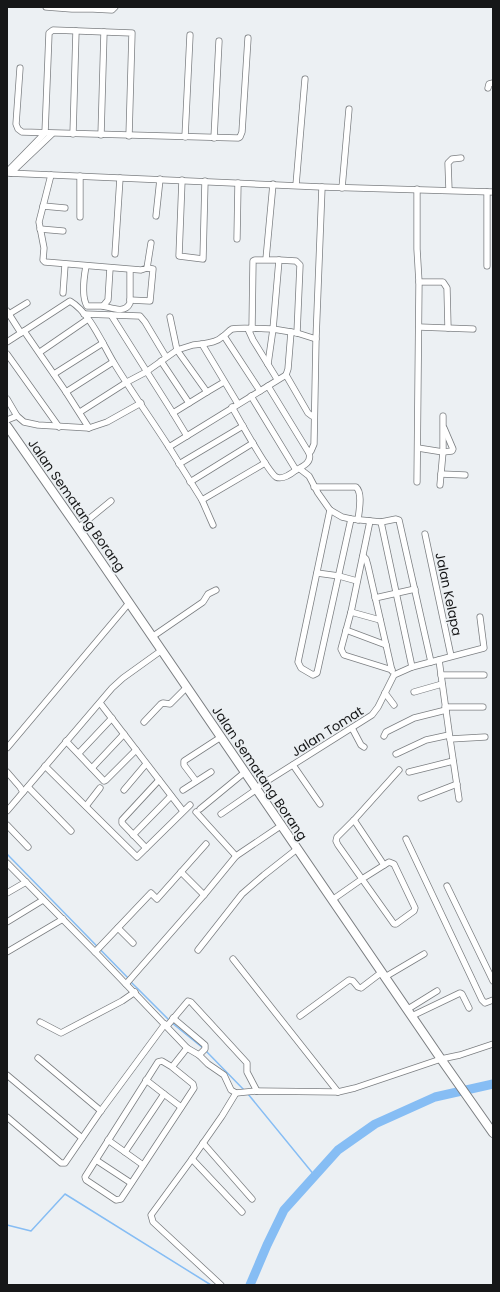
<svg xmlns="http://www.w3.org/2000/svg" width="500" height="1292" font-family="Poppins,sans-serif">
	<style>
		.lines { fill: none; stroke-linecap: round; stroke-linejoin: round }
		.stream { stroke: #86bdf4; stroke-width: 1.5 }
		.river { stroke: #86bdf4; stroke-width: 9 }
		.street-casing { stroke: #7c7f82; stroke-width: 7 }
		.secondary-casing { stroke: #7c7f82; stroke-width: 10 }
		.street { stroke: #fff; stroke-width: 5.5 }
		.secondary { stroke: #fff; stroke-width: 8 }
		.labels { text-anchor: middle; stroke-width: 3.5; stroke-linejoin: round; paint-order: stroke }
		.street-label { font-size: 13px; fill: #161718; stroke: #ecf0f3 }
	</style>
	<rect width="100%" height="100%" fill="#ecf0f3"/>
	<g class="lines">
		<g class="stream">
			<polyline points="7,854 129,979"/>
			<polyline points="131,982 169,1020"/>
			<polyline points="172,1023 203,1048"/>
			<polyline points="206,1051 245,1091"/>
			<polyline points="248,1094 315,1176"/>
			<polyline points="7,1225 31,1231 65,1194 211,1285"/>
		</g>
		<polyline class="river" points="250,1285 267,1245 284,1210 338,1150 375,1124 435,1097 493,1084"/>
		<defs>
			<g id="street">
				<polyline points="46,7 72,9 93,9 112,10 115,7"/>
				<polyline points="20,68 16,124 18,129 22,132 238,138 240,137 242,132 248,38"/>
				<polyline points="488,88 489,84 493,83"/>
				<polyline points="73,134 76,31"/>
				<polyline points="101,135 104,32"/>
				<polyline points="185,137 190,35"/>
				<polyline points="214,138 219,41"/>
				<polyline points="7,172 45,133 49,33 53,30 132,33 129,136"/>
				<polyline points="7,173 322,187 493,192"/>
				<polyline points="11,173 52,134"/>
				<polyline points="51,175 39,222 44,248 43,260 45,262 141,270 147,268 151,243"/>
				<polyline points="182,180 179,256 203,259 205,181"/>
				<polyline points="296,185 305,79"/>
				<polyline points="342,188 349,109"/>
				<polyline points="449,190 448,163 452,159 461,158"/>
				<polyline points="43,206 65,208"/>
				<polyline points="156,216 160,179"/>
				<polyline points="80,217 80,176"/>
				<polyline points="40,229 63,231"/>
				<polyline points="237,239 238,183"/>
				<polyline points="115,254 120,178"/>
				<polyline points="266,259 273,184"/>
				<polyline points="279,260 296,261 300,265 297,333"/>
				<path d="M 86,266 C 84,277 81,296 87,306 L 103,306 L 108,300 L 110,268"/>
				<polyline points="487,266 487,192"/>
				<polyline points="419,282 443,282 447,288 448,328"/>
				<polyline points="63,293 65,265"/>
				<polyline points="130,300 150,301 153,269 147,268"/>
				<path d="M 103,306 C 112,308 125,314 130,303 L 130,270"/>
				<polyline points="7,311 21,333"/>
				<polyline points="9,314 27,303"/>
				<polyline points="84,314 140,316 145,322 166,357"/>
				<polyline points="111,315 173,413 207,392 177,350 170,317"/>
				<polyline points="419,327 473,329"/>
				<polyline points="248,329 253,340 277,379"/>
				<path d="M 24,331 L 70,301 C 90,313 102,343 114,363 C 131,391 151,419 169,447 L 286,375 L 288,369 L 291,332"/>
				<polyline points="224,336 260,391"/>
				<polyline points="7,342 24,331 66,392 89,428"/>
				<path d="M 202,344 C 209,343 217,342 222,337 C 226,335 228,331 232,329 C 240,327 263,329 273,329 L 279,260 L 255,260 L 253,261 L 252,329"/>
				<polyline points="40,352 88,319"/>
				<polyline points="7,354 59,427"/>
				<polyline points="161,361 189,403"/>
				<polyline points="268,364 273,329 297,333 316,339 322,187"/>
				<polyline points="54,374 103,343"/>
				<polyline points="286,375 308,413 312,416 314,415"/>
				<polyline points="268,386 309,453 311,451 314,444 316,339"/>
				<polyline points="66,392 113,362"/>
				<polyline points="207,392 224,382"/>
				<path d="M 251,396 L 296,470 C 304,466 312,462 309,453"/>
				<polyline points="7,399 17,416 24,422 38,425 89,428 107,422 141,403"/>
				<path d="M 232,407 C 239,419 268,472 276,477 C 282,480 291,474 296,470"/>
				<polyline points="80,412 127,382 146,372 177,350 193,345 202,344 238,404"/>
				<polyline points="173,413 187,436"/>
				<polyline points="7,420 17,416"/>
				<polyline points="169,447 202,500 265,463"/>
				<polyline points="418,448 443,452 452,451 453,449 444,428"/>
				<polyline points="179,464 243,426"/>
				<polyline points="300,469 309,476 318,493 330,510 342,517 351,519 381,522 396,519 399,520 431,662"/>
				<polyline points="441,474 465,475"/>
				<polyline points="190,482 253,443"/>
				<polyline points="417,482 419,282 417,249 417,189"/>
				<polyline points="440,485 443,452 443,416"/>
				<path d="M 314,487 L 356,487 C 363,493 359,511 358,520"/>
				<polyline points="202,500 213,525"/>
				<polyline points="330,510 298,662 301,668 313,675 317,673 351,519"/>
				<polyline points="370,521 351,612 341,649 344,655 392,670"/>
				<polyline points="381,522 412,667"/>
				<polyline points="78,528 111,501"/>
				<polyline points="425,534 451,656"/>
				<polyline points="363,556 366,559 368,566 392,671"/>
				<polyline points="317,573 339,576 357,581"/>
				<polyline points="375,598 415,589"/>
				<polyline points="351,612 380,620"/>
				<polyline points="346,630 386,645"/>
				<polyline points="152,637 203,602 208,594 216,590"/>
				<polyline points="439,660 450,739 459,799"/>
				<polyline points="441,675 484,675"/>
				<polyline points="414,692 442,684"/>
				<polyline points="385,693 394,705"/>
				<polyline points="100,703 183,811"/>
				<polyline points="445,707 483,707"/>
				<polyline points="144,722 161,704 163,703 170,704 187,687"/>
				<polyline points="352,728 361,745 364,747"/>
				<polyline points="384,736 386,732 414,718 446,710"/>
				<polyline points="450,739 485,737"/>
				<polyline points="66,741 104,781 106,780 136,750"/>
				<polyline points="7,748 129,603"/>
				<polyline points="79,753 112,718"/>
				<polyline points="396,754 426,740 449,735"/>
				<polyline points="293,765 320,804"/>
				<polyline points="45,766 137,857 190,805"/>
				<polyline points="92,768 124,734"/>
				<polyline points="7,772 20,787 23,792"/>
				<polyline points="409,772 453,761"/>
				<polyline points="196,781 184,765 184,761 221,737"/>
				<polyline points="28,787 71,831"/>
				<polyline points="256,788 372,715 378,707 394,675 412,667 484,648 480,617"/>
				<polyline points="124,790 146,764"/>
				<polyline points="183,790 211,772"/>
				<polyline points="421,798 457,784"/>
				<polyline points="86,806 100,788"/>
				<polyline points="200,809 245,772"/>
				<polyline points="7,811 112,688 123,678 162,650"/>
				<polyline points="196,812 236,856"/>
				<polyline points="221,814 257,789"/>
				<polyline points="354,820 384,865"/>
				<polyline points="7,825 28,847"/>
				<polyline points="133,835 171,796"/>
				<polyline points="406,839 482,1000 485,1003 493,1000"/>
				<polyline points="146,848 122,823 122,820 159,780"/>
				<polygon points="389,862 394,864 415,908 414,911 396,924 394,924 362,879"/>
				<polyline points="7,863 100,957 187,1048 199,1055 208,1064 224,1075 231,1090 236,1093 222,1116 192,1159 151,1215 153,1222 221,1285"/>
				<polyline points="181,872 204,895 236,856 282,825"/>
				<polyline points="447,886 493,981"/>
				<polyline points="7,893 26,882"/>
				<polyline points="332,900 362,879 338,845 336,841 337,837 354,820 399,770"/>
				<polyline points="7,922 43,900"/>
				<polyline points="118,928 133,943"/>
				<polyline points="198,950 242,894 264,875 297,849"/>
				<polyline points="7,952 63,919"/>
				<polyline points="95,952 151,893 157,899 206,844"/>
				<polyline points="233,959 338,1092"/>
				<polyline points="385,977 424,954"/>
				<polyline points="126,984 204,895"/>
				<polyline points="408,1009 437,991"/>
				<polyline points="300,1016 349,980 353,981 358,987 361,988 382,972"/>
				<polyline points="412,1016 460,993 462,994 469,1008"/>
				<polyline points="173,1018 205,1045 205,1049 199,1055"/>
				<polyline points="40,1022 61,1033 122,1001 135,992"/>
				<polyline points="167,1026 188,1001 191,1002 247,1063 247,1072 257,1091"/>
				<polyline points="38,1058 101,1111"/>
				<polyline points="172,1067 193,1084 194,1088 121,1199 116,1200 86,1180 85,1177 158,1062 162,1061 172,1067 187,1048"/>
				<polyline points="7,1075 82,1138"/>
				<polyline points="236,1093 257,1091 338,1092 355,1088 441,1059 460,1055 493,1044"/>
				<polyline points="164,1094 181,1107"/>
				<polyline points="7,1117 61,1163 65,1163 100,1112 165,1024"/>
				<polyline points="108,1140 143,1165"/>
				<polyline points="203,1143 252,1199"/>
				<polyline points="125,1152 164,1094 146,1080"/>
				<polyline points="192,1159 242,1212"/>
				<polyline points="96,1160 131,1183"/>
			</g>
			<polyline id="secondary" points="7,426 78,528 441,1059 493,1133"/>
		</defs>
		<use href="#street" class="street-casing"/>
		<use href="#secondary" class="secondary-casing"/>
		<use href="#street" class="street"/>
		<use href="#secondary" class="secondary"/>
	</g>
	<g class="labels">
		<g class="street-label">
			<text transform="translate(77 505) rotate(55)" y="5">Jalan Sematang Borang</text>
			<text transform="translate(449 594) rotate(78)" y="5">Jalan Kelapa</text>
			<text transform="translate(327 731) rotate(-32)" y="5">Jalan Tomat</text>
			<text transform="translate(260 773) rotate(56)" y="5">Jalan Sematang Borang</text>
		</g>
	</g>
	<rect width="500" height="1292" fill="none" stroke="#161718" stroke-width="16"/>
</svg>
